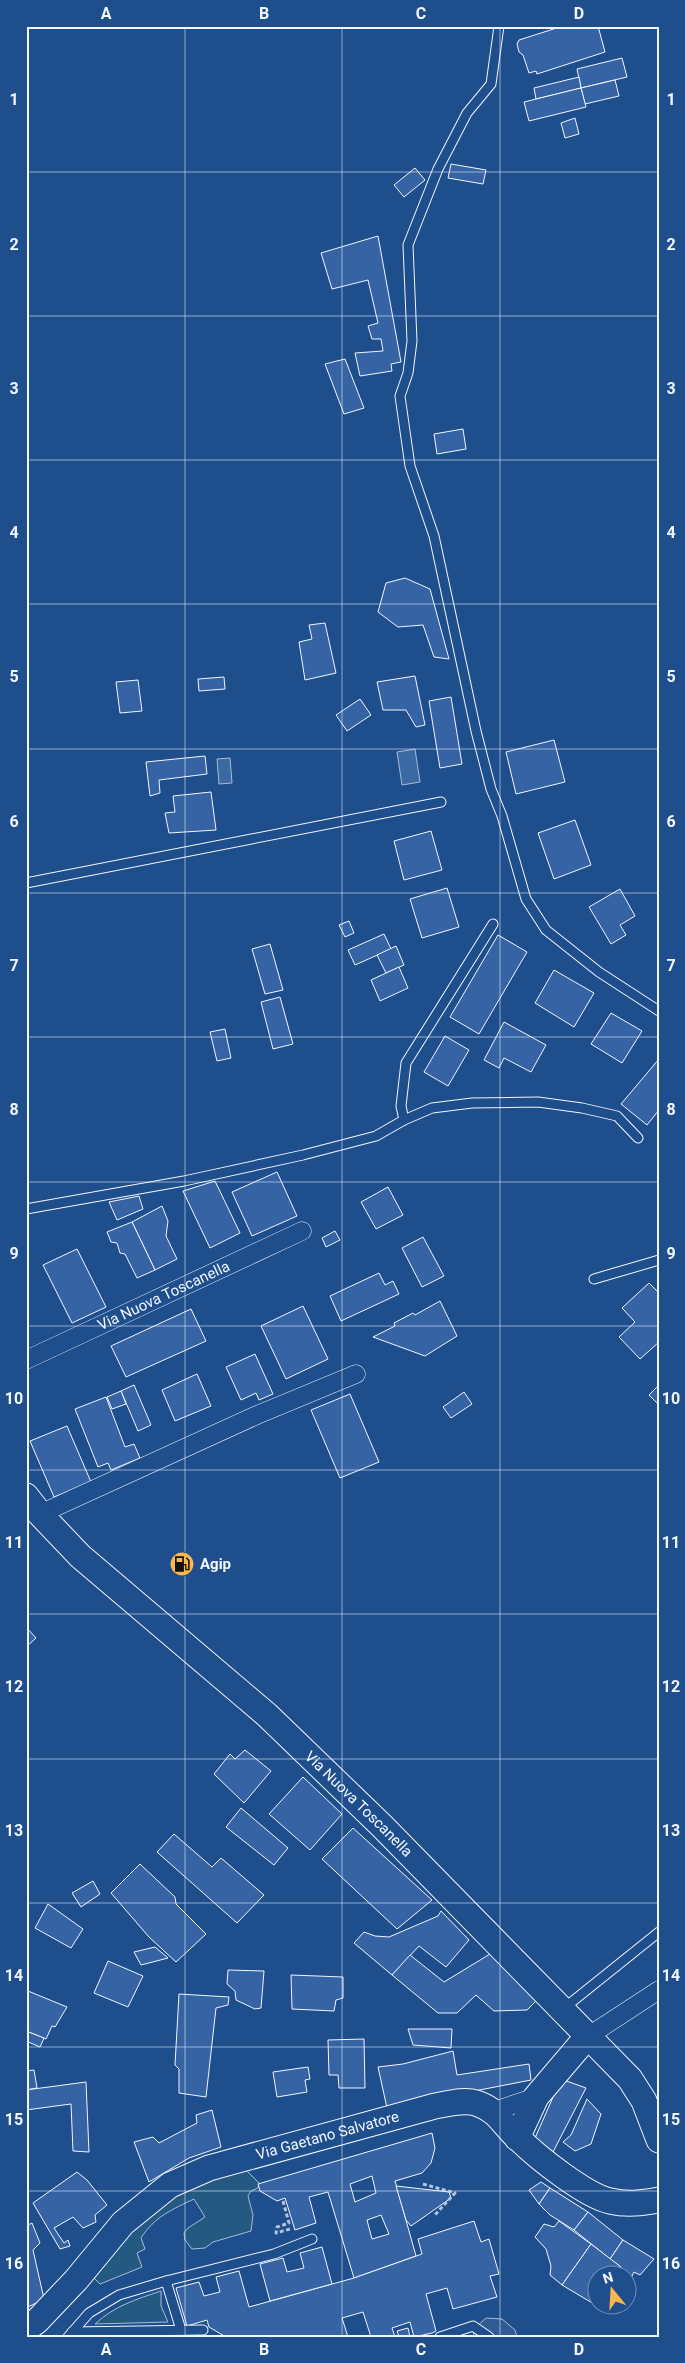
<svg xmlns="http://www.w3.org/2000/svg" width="685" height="2363" font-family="Roboto,sans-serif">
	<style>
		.green { fill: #245a82; stroke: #a8bbd7 }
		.parking { fill: #305b95; stroke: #a8bbd7 }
		.water { fill: #3b69a3; stroke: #a8bbd7 }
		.building { fill: #3563a3; stroke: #f2f6ff; fill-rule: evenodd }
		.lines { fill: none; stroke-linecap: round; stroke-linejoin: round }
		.lane-casing { stroke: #f2f6ff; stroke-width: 11 }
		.street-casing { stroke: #f2f6ff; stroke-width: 19 }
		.secondary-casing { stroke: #f2f6ff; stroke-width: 27 }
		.path { stroke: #b3c4dc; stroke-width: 3; stroke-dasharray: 4 2.5; stroke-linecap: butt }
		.lane { stroke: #1f4e8c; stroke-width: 9 }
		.street { stroke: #1f4e8c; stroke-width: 18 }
		.secondary { stroke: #1f4e8c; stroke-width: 25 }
		.grid { fill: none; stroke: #f2f6ff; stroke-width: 1; stroke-opacity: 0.55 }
		.labels { text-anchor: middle; stroke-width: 4; stroke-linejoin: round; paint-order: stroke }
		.street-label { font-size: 15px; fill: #f2f6ff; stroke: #1f4e8c }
		.poi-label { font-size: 15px; font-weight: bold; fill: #f2f6ff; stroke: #1f4e8c; text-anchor: start }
		.neatline { fill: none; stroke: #f2f6ff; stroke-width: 2 }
		.grid-label { font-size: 16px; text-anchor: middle; font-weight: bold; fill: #f2f6ff }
	</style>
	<rect width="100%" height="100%" fill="#1f4e8c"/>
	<g class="green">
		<path d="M 243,2167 L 259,2183 L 258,2188 L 251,2191 L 248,2196 L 253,2215 L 251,2231 L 213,2242 L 205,2248 L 192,2249 L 185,2240 L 184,2233 L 188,2228 L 205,2217 L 194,2199 C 173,2209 154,2217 141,2238 L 145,2249 L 137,2253 L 142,2267 L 100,2284 L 93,2277 L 130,2227 L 193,2185 Z"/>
		<path d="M 161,2291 L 161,2306 L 168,2322 L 95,2324 C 114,2306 137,2299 161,2291 Z"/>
	</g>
	<polygon class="parking" points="486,2318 502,2319 515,2330 517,2337 474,2337 473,2330"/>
	<g class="water">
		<polygon points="415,749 420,782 402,785 397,752"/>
		<polygon points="230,758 232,783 219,784 217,759"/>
	</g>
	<g class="building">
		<polygon points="563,26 598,26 605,52 537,74 536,71 529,73 523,55 519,52 517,44 519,40"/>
		<polygon points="622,58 627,77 581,88 577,69"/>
		<polygon points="579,77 581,88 536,99 534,88"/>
		<polygon points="615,80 619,96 585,104 581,88"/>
		<polygon points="581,88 586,107 529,121 524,102"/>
		<polygon points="575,118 579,134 565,138 561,123"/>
		<polygon points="451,164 486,170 483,184 448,178"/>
		<polygon points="415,168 425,180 404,197 394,185"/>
		<polygon points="378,236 401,362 391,364 392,371 360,376 355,353 383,351 381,339 372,339 368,326 378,323 368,280 332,289 321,253"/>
		<polygon points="345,359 364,408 344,414 325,364"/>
		<polygon points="463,429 466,449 437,454 434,434"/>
		<polygon points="405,578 430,589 449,659 434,657 423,625 398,627 378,612 386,583"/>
		<polygon points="325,623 336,673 305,680 299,642 312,639 309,625"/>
		<polygon points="415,676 425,725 416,727 406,710 383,710 377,682"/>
		<polygon points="224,677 225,689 199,691 198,679"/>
		<polygon points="138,680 142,711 120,713 116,682"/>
		<polygon points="451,697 462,764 440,768 429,701"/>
		<polygon points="360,699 371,715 347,731 336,715"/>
		<polygon points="554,740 565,782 516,794 506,752"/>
		<polygon points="205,756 207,774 159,780 160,793 150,796 146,762"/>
		<polygon points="211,792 216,830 169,833 165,813 175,812 173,796"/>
		<polygon points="575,820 591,865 554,879 538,833"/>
		<polygon points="431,831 442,870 404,880 394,841"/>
		<polygon points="447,888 459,927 422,938 410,899"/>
		<polygon points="620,889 635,916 620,925 626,935 611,944 589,907"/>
		<polygon points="349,921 354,933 345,937 339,925"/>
		<polygon points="384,934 391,949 355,965 348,950"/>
		<polygon points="498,935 527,952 479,1034 450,1017"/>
		<polygon points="270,944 283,990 265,994 252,949"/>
		<polygon points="396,946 404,965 386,973 377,955"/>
		<polygon points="399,967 408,988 380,1001 371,980"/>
		<polygon points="554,970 594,993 574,1027 535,1003"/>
		<polygon points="280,997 293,1044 273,1049 261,1002"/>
		<polygon points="611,1013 642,1031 622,1063 591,1044"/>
		<polygon points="504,1022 546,1045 531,1072 504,1058 499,1068 484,1060"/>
		<polygon points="225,1029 231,1058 217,1061 210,1032"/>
		<polygon points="445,1036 469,1050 448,1086 424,1072"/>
		<polygon points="659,1059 659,1110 647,1125 621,1104"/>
		<polygon points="277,1172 297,1216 252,1236 232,1192"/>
		<polygon points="215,1181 240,1233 210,1248 183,1191"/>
		<polygon points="388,1187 403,1215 376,1229 361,1202"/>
		<polygon points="139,1196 143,1209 117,1220 109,1202"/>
		<polygon points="162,1206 168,1221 166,1236 177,1259 155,1270 132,1222"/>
		<polygon points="132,1222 155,1270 137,1278 125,1254 120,1253 117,1243 111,1242 107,1232"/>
		<polygon points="335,1231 340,1240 326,1247 322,1238"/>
		<polygon points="423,1237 444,1276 422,1287 402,1248"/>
		<polygon points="77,1249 106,1307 72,1323 43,1265"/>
		<polygon points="379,1273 385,1285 393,1281 399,1294 341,1321 330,1296"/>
		<polygon points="649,1283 659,1293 659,1342 640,1359 619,1337 635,1322 622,1308"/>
		<polygon points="440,1301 457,1336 425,1356 373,1337 395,1326 394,1323 413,1313 415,1315"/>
		<polygon points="303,1306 328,1359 286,1379 261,1326"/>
		<polygon points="191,1309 206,1341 126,1377 111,1346"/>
		<polygon points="255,1354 273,1394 259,1400 256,1393 241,1400 226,1367"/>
		<polygon points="197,1374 211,1406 175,1421 162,1390"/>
		<polygon points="134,1385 151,1425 138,1431 121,1391"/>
		<polygon points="659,1385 659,1405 649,1395"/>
		<polygon points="121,1391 126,1404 112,1409 107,1397"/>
		<polygon points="464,1392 472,1404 451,1418 443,1407"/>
		<polygon points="350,1394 379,1462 340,1478 311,1410"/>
		<polygon points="106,1397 125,1447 134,1444 140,1458 111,1470 108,1463 98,1467 75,1409"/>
		<polygon points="67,1426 91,1482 54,1497 30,1441"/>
		<polygon points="26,1627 36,1638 26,1647"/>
		<polygon points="245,1750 271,1771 244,1803 214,1774 230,1754 235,1759"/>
		<polygon points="303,1777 342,1814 310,1850 269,1814"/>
		<polygon points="241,1808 288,1848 274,1865 226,1827"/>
		<polygon points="353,1828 432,1900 397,1929 322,1859"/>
		<polygon points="174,1834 212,1867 221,1858 264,1895 237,1923 157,1852"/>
		<polygon points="140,1864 175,1897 176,1904 206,1934 176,1962 149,1937 111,1893"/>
		<polygon points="93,1881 100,1894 81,1907 72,1893"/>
		<polygon points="48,1904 83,1929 71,1948 35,1928"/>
		<polygon points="441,1911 469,1940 446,1967 419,1946 392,1975 354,1943 364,1932 375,1936 389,1937 438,1916"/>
		<polygon points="155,1947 168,1958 141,1965 134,1952"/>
		<polygon points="490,1954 537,2000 527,2010 494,2011 476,1995 457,2013 438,2013 392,1975 410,1955 444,1982"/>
		<polygon points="108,1961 143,1976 128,2007 94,1993"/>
		<polygon points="228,1970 264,1971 261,2008 255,2009 236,2000 235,1991 227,1984"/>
		<polygon points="291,1975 343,1977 343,1998 336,2000 334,2011 292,2009"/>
		<polygon points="28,1991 67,2007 55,2027 52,2026 46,2039 26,2031 26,1996"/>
		<polygon points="179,1994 229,1997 228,2005 216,2008 206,2097 179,2093 179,2069 175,2065"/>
		<polygon points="408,2029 452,2029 451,2048 413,2045"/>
		<polygon points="26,2031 44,2038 40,2047 26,2041"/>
		<polygon points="364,2039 365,2088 339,2088 338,2075 329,2075 328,2040"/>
		<polygon points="453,2051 457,2075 529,2064 531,2080 387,2108 378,2067 403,2064"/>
		<polygon points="308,2067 310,2079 305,2080 307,2092 277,2097 273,2072"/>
		<polygon points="34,2070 37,2088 26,2090 26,2071"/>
		<polygon points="561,2079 586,2088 553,2152 535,2138"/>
		<polygon points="86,2082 89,2152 73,2151 71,2104 26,2110 26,2090"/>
		<polygon points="587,2099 601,2114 591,2144 575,2151 563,2142 571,2135"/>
		<polygon points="212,2110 221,2147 189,2158 149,2182 134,2142 153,2137 159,2143 197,2123 196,2115"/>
		<path d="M 432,2133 L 435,2148 L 431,2163 L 422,2173 L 395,2181 L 416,2256 L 354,2278 L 328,2192 L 309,2197 L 316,2223 L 295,2230 L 285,2198 L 277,2201 L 260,2191 L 258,2184 ZM 372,2176 L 376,2193 L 355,2202 L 350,2184 ZM 381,2215 L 389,2234 L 372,2239 L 367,2220 Z"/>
		<polygon points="77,2172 87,2180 107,2205 95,2215 96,2222 83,2228 73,2217 54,2228 64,2243 68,2240 70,2246 60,2249 33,2203"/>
		<polygon points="541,2182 550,2188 539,2204 529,2190"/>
		<polygon points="396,2186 449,2192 451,2198 411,2226 406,2220"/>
		<polygon points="550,2188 588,2212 574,2230 550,2215 539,2204"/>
		<polygon points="588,2212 623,2240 610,2259 574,2230"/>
		<polygon points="474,2221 481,2242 489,2239 499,2274 490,2276 497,2297 453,2309 447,2288 426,2294 436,2331 432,2333 414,2337 410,2322 392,2328 395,2337 371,2337 363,2312 342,2318 348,2337 226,2337 209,2327 207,2320 187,2326 176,2288 199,2282 204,2296 220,2292 216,2277 239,2271 249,2307 354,2278 422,2254 418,2239"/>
		<polygon points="559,2221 591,2244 562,2285 550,2275 551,2266 546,2249 535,2237 544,2224 554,2227"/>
		<polygon points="32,2223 40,2243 33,2250 44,2299 26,2308 26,2226"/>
		<polygon points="623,2240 654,2259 640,2275 634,2272 628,2284 628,2276 615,2276 621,2267 610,2259"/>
		<polygon points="591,2244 621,2267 615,2276 598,2276 598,2300 594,2304 562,2285"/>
		<polygon points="322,2247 332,2284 270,2301 260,2264 283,2258 287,2272 304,2268 300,2253"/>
		<polygon points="408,2328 410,2337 399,2337 397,2331"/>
	</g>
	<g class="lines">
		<defs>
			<g id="lane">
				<polyline points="499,26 491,84 467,113 438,169 408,245 412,341 408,373 400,396 410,466 434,536 476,731 491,789 502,816 526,899 546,930 599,972 659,1011"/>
				<polyline points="26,883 441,802"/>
				<polyline points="404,1120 401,1106 406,1063 493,924"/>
				<polyline points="26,1209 184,1181 303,1155 376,1136 404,1120 432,1108 472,1103 538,1102 582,1108 617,1116 638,1138"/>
				<polyline points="594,1279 659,1260"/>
				<polyline points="563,2009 659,1932"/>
				<polyline points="166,2281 181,2330"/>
				<polyline points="72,2332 203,2330"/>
				<polyline points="68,2337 89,2313 119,2295 166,2281 274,2254 312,2239"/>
				<polyline points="440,2337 473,2326 489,2337"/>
			</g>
			<g id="street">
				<path id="s1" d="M 26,1360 L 302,1231"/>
				<polyline points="40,1514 257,1415 356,1374"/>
				<polyline points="587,2037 659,1990"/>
				<polyline points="494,2111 536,2097"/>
			</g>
			<g id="secondary">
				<path id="s2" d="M 26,1496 L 40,1514 L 80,1556 L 267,1715 L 382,1826 L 630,2079 L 644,2101 L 659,2140"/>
				<polyline points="517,2138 536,2097 587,2037"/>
				<path id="s3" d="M 26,2329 L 37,2321 L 76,2280 L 123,2223 L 170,2185 L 209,2168 L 435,2106 C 448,2104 463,2099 476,2103 C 498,2110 503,2125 519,2139 C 537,2157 586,2196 610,2201 C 627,2205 642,2203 659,2200"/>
			</g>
		</defs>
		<use href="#lane" class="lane-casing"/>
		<use href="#street" class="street-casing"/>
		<use href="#secondary" class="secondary-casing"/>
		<g class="path">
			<polyline points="423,2184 455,2193 434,2216"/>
			<polyline points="283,2201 289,2223 277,2227 276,2233 290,2229"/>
		</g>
		<use href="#lane" class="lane"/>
		<use href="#street" class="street"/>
		<use href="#secondary" class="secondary"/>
	</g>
	<path class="grid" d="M 185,26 L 185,2337M 342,26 L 342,2337M 500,26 L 500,2337M 26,172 L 659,172M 26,316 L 659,316M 26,460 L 659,460M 26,604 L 659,604M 26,749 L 659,749M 26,893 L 659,893M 26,1037 L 659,1037M 26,1182 L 659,1182M 26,1326 L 659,1326M 26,1470 L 659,1470M 26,1614 L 659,1614M 26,1759 L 659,1759M 26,1903 L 659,1903M 26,2047 L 659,2047M 26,2191 L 659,2191"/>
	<defs>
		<symbol id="fuel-disc" viewBox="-11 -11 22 22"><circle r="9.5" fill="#ffb74d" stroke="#1f4e8c"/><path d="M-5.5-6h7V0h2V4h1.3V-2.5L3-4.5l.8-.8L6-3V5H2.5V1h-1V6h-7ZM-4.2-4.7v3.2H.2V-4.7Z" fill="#111"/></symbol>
	</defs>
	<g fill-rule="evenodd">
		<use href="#fuel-disc" x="168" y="1550" width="28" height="28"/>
	</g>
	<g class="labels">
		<g class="street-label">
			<text dy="5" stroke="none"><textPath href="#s1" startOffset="152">Via Nuova Toscanella</textPath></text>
			<text dy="5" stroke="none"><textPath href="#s2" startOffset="454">Via Nuova Toscanella</textPath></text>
			<text dy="5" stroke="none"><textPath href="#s3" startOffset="370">Via Gaetano Salvatore</textPath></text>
		</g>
		<g class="poi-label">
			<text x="200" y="1569">Agip</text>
		</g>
	</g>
	<rect width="685" height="2363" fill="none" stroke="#1f4e8c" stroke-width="55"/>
	<g transform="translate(612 2290) rotate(342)"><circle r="24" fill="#1f4e8c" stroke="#7391ba"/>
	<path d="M0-4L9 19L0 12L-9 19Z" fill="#ffb74d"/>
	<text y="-8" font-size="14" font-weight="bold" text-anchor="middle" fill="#f2f6ff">N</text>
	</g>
	<rect x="28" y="28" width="630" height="2308" class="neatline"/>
	<g class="grid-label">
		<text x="106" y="19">A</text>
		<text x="264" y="19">B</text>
		<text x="421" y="19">C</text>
		<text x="579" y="19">D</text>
		<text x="14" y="105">1</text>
		<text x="671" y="105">1</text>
		<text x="14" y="250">2</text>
		<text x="671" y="250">2</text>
		<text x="14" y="394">3</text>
		<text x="671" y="394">3</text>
		<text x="14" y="538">4</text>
		<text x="671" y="538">4</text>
		<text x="14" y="682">5</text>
		<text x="671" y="682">5</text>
		<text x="14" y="827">6</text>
		<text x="671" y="827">6</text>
		<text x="14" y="971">7</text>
		<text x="671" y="971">7</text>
		<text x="14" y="1115">8</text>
		<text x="671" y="1115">8</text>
		<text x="14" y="1259">9</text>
		<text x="671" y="1259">9</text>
		<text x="14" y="1404">10</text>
		<text x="671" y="1404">10</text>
		<text x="14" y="1548">11</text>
		<text x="671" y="1548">11</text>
		<text x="14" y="1692">12</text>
		<text x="671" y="1692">12</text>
		<text x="14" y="1836">13</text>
		<text x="671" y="1836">13</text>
		<text x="14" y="1981">14</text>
		<text x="671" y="1981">14</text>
		<text x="14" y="2125">15</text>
		<text x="671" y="2125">15</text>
		<text x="14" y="2269">16</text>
		<text x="671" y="2269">16</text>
		<text x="106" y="2355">A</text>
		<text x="264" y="2355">B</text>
		<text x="421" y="2355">C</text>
		<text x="579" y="2355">D</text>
	</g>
</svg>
